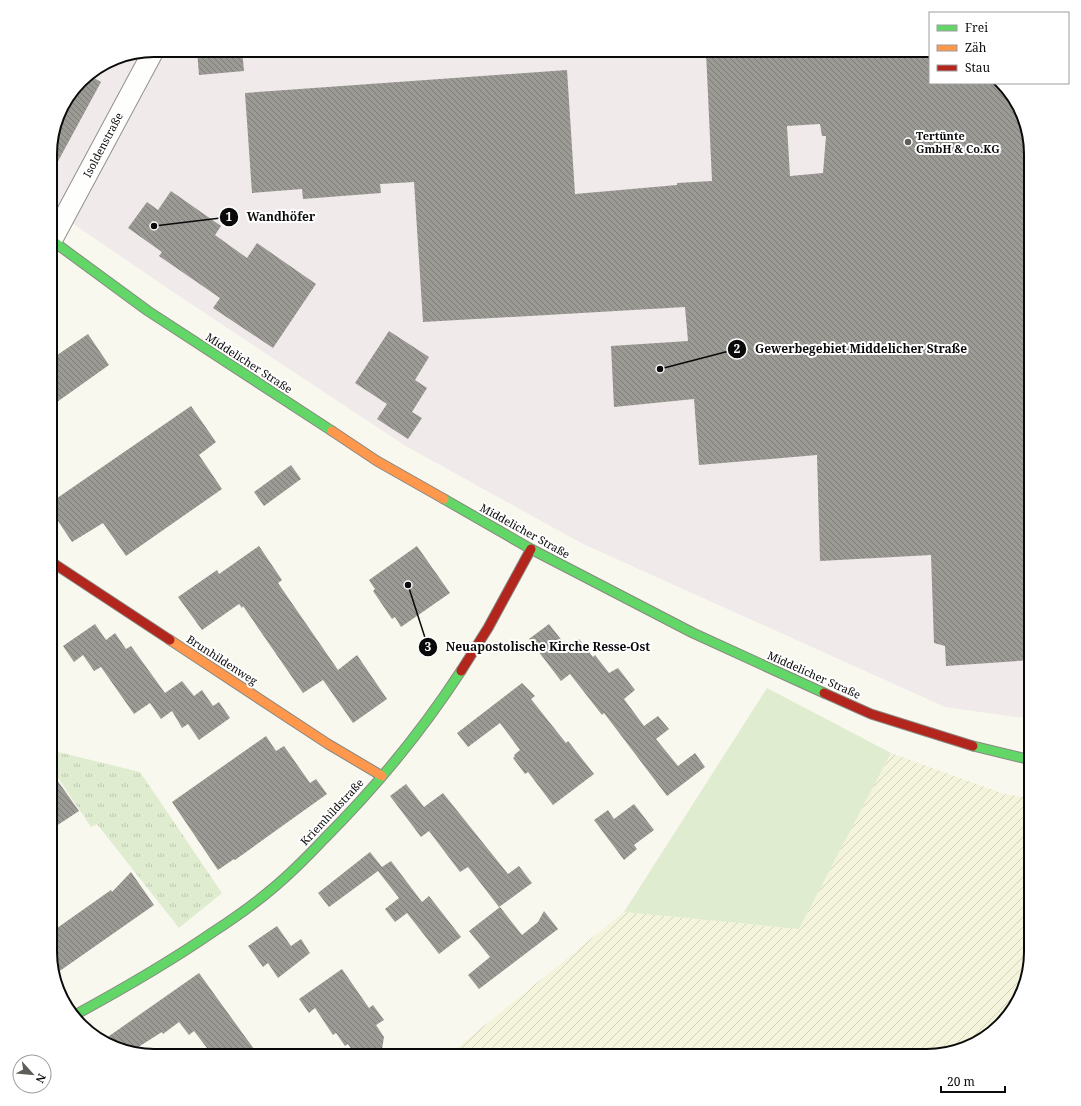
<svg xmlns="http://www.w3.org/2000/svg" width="1081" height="1106" font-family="'Noto Serif',serif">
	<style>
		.industrial { fill: #f0eaeb }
		.farmland { fill: url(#farmland-furrows) }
		.grass { fill: #dfecd0 }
		.park { fill: url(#park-tufts) }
		.building { fill: url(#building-back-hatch); fill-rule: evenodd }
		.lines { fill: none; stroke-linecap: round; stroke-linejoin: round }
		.street-casing { stroke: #92918d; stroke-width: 22 }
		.fast-casing { stroke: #888883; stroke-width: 11 }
		.slow-casing { stroke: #888883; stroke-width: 11 }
		.jam-casing { stroke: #888883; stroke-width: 11 }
		.street { stroke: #fefefc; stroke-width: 20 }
		.fast { stroke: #63d668; stroke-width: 9 }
		.slow { stroke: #ff974d; stroke-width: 9 }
		.jam { stroke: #b3261e; stroke-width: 9 }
		.poi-dot { fill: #5e5d5a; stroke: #fff; stroke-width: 1.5 }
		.labels { text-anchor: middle; stroke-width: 4; stroke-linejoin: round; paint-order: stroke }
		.poi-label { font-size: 11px; font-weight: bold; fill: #0a0a0a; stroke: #fff; text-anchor: start }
		.street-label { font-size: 11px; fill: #0a0a0a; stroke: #fff }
		.rim { fill: none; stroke: #0a0a0a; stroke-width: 2 }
		.leader { fill: none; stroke: #0a0a0a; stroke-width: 1.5 }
		.callout-dot { fill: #0a0a0a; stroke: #fff; stroke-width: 1.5 }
		.mark-label { font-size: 12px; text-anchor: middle; font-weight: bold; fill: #fff }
		.callout-label { font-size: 12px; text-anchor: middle; font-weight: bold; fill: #0a0a0a; stroke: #fff; stroke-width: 4; stroke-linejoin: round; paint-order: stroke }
	</style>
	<defs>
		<pattern id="farmland-furrows" width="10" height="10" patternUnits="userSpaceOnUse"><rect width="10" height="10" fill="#f4f4dc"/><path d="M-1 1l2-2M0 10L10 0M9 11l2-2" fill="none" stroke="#d0d0bb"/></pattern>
		<pattern id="park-tufts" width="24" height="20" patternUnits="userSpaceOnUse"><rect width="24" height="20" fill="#dfecd0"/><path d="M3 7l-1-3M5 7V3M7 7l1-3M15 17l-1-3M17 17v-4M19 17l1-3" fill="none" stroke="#bec9b1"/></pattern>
		<pattern id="building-back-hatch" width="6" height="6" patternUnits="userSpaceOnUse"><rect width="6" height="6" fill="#9c9a94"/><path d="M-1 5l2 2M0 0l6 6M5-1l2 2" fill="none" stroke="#7d7c77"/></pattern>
	</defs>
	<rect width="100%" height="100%" fill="#f9f8ee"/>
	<polygon class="industrial" points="154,50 930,50 930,83 1002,83 1005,86 1023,114 1031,153 1031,719 945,707 583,544 404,445 176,294 50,208 50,147 61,108 85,76 114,58"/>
	<polygon class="farmland" points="891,753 1004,794 1031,798 1031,952 1020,998 995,1030 961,1050 928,1056 447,1056 624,912 799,929"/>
	<polygon class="grass" points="767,688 891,753 799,929 624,912"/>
	<polygon class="park" points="50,750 140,772 222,893 179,928 97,824 91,827 50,766"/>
	<g class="building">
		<polygon points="197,50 242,50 244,71 199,75"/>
		<path d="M 735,50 L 930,50 L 930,83 L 1002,83 L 1005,86 L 1023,114 L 1031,153 L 1031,660 L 946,666 L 945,646 L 934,643 L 931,555 L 820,561 L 817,455 L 699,465 L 694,399 L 614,407 L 611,346 L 688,341 L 685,307 L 423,322 L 414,182 L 380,184 L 381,193 L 303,199 L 302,189 L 252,193 L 245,93 L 567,70 L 575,194 L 677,185 L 677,183 L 712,181 L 706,52 ZM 820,124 L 822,136 L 826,136 L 823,173 L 790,176 L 787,126 Z"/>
		<polygon points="87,74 101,82 50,176 50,147 61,108"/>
		<polygon points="171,191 221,226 215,235 247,258 257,243 316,284 273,348 213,308 220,298 159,256 162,252 128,228 147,202 158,210"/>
		<polygon points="389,331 429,357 415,380 427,388 412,412 422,418 408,439 377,419 387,404 355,383"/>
		<polygon points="88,334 109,365 50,407 50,360"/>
		<polygon points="191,406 216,442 199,455 222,489 126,556 103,523 72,542 50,509 50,503"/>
		<polygon points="291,465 301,479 264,506 254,492"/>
		<polygon points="259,546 282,580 278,583 338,670 357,655 387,699 353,723 323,680 303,693 243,606 242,608 239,604 202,630 178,597 217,570 219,574"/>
		<polygon points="417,546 450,593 401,627 395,617 392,619 373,591 375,589 369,580"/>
		<polygon points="95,624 106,640 115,633 126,649 131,646 165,693 182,681 194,696 202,690 213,706 219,702 230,718 199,740 188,724 182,728 172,711 161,719 150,703 134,714 101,667 94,671 83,655 74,662 63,646"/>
		<polygon points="549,624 567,647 579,639 593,657 595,655 609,673 618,668 635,690 624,699 644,726 658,716 669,729 656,739 678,766 695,753 705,767 667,796 604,713 602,715 570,674 561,681 529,639"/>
		<polygon points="522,683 535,696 531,699 566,743 568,741 594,774 553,805 528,772 525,774 513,758 515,756 514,755 520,750 500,723 468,747 457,733"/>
		<polygon points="266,736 276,751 284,746 310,783 316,779 327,794 235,860 234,859 218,870 172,802"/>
		<polygon points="50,770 79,811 50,830"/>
		<polygon points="406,784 424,807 443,793 508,874 519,866 532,883 499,907 468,867 460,872 429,831 421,837 390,796"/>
		<polygon points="634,804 654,830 634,845 637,849 624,860 594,820 608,810 614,819"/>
		<polygon points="370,852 382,867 391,861 422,902 429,896 461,937 439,954 407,913 395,922 385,909 399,898 378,871 329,907 318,893"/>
		<polygon points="131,872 154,905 54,975 50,953 50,933 111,890 112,892"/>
		<polygon points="500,907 522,935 538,922 544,911 558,929 479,989 468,975 490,957 469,931"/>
		<polygon points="277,926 291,946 301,939 310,953 278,978 268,963 263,967 248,946"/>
		<polygon points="342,969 369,1008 373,1005 384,1020 376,1025 384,1037 381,1056 356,1056 348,1044 345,1046 336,1033 333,1035 315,1008 309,1013 299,999"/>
		<polygon points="199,973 259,1056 213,1056 194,1031 189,1035 179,1022 163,1034 162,1032 132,1051 108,1045 102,1041"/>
	</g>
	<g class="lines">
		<defs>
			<polyline id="street" points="52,240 154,50"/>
			<g id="fast">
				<polyline points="50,239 148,311 332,431"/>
				<polyline points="444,499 531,549 693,633 824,693"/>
				<polyline points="973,746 1031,760"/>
				<path d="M 73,1016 C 121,990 168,963 213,932 C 233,919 253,905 272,889 C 290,874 307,857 324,839 C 375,788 422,731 461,671"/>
			</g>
			<g id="slow">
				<polyline points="332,431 377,461 444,499"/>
				<polyline points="170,640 328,744 382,776"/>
			</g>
			<g id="jam">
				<polyline points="50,561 170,640"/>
				<polyline points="461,671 488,628 531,549"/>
				<polyline points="824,693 871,714 973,746"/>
			</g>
		</defs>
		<use href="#street" class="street-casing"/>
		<use href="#fast" class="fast-casing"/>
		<use href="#slow" class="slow-casing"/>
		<use href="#jam" class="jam-casing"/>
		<use href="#street" class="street"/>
		<use href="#fast" class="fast"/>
		<use href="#slow" class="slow"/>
		<use href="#jam" class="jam"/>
	</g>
	<circle class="poi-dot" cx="908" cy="142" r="4"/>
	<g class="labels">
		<g class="poi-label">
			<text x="916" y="140">Tertünte<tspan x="916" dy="13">GmbH &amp; Co.KG</tspan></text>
		</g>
		<g class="street-label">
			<text transform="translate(103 145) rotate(-62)" y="4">Isoldenstraße</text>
			<text transform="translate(249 363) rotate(33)" y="4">Middelicher Straße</text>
			<text transform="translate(525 531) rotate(29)" y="4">Middelicher Straße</text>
			<text transform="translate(222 660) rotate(33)" y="4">Brunhildenweg</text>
			<text transform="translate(814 675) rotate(24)" y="4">Middelicher Straße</text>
			<text transform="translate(332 812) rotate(-47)" y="4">Kriemhildstraße</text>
		</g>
	</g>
	<path d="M0 0H1081V1106H0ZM154 57H927A97 97 0 0 1 1024 154V952A97 97 0 0 1 927 1049H154A97 97 0 0 1 57 952V154A97 97 0 0 1 154 57Z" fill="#fff" fill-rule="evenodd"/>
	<path class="rim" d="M154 57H927A97 97 0 0 1 1024 154V952A97 97 0 0 1 927 1049H154A97 97 0 0 1 57 952V154A97 97 0 0 1 154 57Z"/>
	<path class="leader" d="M154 226L229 217M660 369L737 349M408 585L428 647"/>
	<g class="callout-dot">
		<circle cx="154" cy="226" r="4"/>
		<circle cx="660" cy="369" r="4"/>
		<circle cx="408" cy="585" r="4"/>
		<circle cx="229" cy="217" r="10"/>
		<circle cx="737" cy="349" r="10"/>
		<circle cx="428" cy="647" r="10"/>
	</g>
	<g class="mark-label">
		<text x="229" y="221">1</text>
		<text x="737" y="353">2</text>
		<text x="428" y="651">3</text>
	</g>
	<g class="callout-label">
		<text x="281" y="221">Wandhöfer</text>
		<text x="861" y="353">Gewerbegebiet Middelicher Straße</text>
		<text x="548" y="651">Neuapostolische Kirche Resse-Ost</text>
	</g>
	<rect x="929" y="12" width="140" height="72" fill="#ffffff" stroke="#9d9d9d"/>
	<rect x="937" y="25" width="20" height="6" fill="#63d668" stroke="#9d9d9d"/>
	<text x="965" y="32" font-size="12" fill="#0a0a0a">Frei</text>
	<rect x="937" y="45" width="20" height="6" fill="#ff974d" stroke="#9d9d9d"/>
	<text x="965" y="52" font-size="12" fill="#0a0a0a">Zäh</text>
	<rect x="937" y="65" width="20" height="6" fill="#b3261e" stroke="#9d9d9d"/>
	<text x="965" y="72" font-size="12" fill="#0a0a0a">Stau</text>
	<g transform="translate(32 1074) rotate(117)"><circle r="19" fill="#ffffff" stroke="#9d9d9d"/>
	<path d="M0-3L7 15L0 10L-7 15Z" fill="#5e5d5a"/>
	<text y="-6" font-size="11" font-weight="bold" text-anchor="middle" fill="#0a0a0a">N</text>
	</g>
	<path d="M941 1086v6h64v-6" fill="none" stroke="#0a0a0a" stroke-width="2"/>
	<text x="947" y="1086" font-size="12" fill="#0a0a0a" stroke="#ffffff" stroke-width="3" paint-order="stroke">20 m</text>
</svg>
